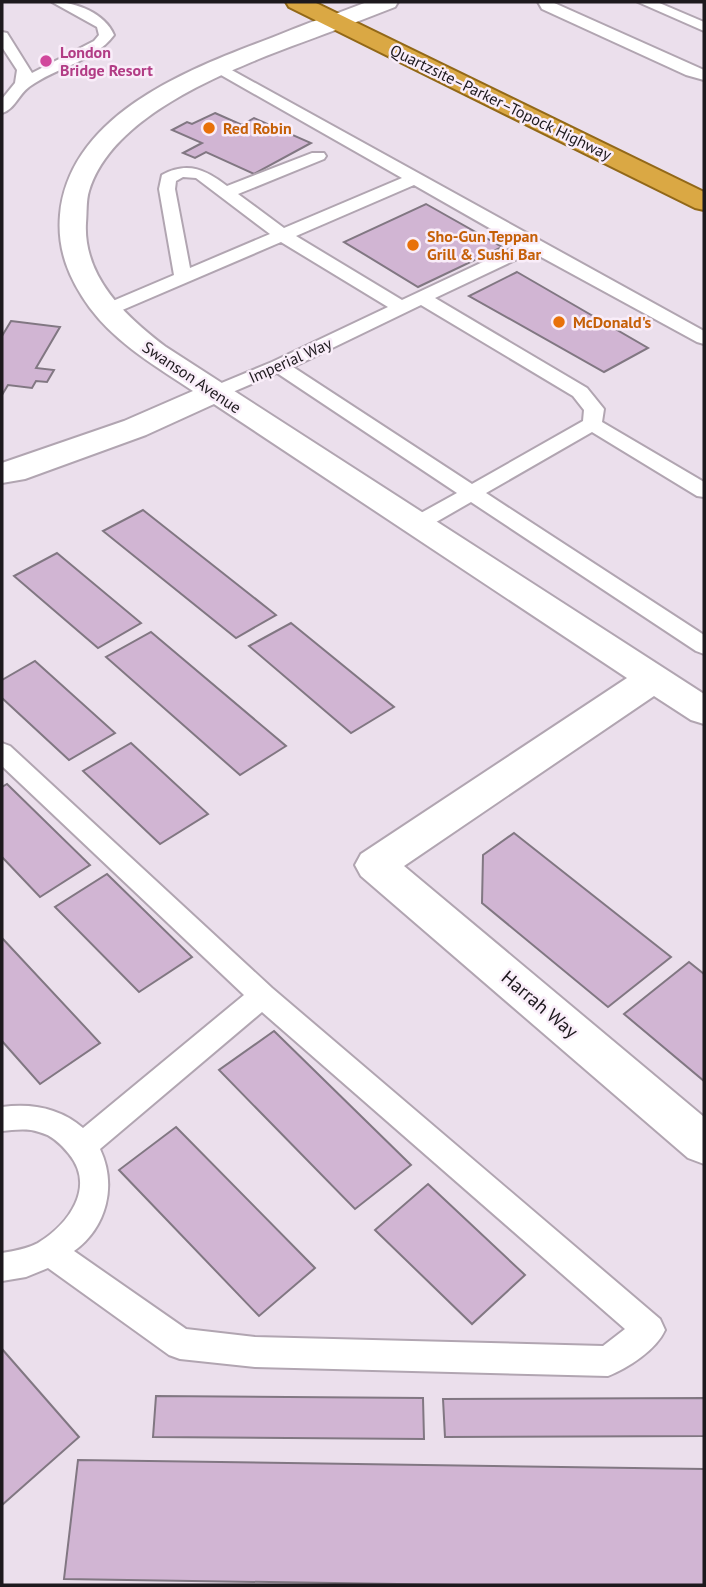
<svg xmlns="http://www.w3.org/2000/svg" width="706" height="1587" font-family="'PT Sans',sans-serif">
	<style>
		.building { fill: #d1b5d3; stroke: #817782; stroke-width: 2 }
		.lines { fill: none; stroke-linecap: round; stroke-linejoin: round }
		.service-casing { stroke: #b1a5b1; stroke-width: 4 }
		.minor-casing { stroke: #b1a5b1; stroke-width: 4 }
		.secondary-casing { stroke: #b1a5b1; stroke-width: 4 }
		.trunk-casing { stroke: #926818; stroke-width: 4 }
		.service { fill: #fff; fill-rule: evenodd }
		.minor { fill: #fff; fill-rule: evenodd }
		.secondary { fill: #fff; fill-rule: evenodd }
		.trunk { fill: #daa844; fill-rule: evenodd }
		.hotel-dot { fill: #d1479c; stroke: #f9edf9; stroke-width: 2.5 }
		.food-dot { fill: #e8710a; stroke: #f9edf9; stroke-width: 2.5 }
		.labels { text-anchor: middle; stroke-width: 5; stroke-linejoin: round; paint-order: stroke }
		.far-hotel-label { font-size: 16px; font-weight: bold; fill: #b23c85; stroke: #f9edf9; text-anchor: start }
		.far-street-label { font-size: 16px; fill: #1d191d; stroke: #f9edf9 }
		.far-food-label { font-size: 16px; font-weight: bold; fill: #c56008; stroke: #f9edf9; text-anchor: start }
		.street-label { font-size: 19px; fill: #1d191d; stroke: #f9edf9 }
	</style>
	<rect width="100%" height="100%" fill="#ebdfec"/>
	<g class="building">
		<polygon points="215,113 242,125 254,118 311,143 254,174 206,152 195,158 183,153 202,143 172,130 187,122 192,124"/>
		<polygon points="426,204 502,247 418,287 344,242"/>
		<polygon points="517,272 648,348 604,372 469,296"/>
		<polygon points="11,321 60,327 36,368 54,370 47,382 36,381 32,388 8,385 2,395 2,336"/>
		<polygon points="143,510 276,615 236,638 103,531"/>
		<polygon points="57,553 141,623 98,648 14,576"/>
		<polygon points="291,623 394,707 351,733 249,646"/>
		<polygon points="151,632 286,746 240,775 106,657"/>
		<polygon points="35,661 115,733 69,760 2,698 2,680"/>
		<polygon points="131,743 208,814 160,844 83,771"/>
		<polygon points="7,784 90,865 40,897 2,857 2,787"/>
		<polygon points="514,833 671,957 608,1007 482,903 483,855"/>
		<polygon points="107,874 192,957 139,992 55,907"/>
		<polygon points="2,938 100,1043 40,1084 2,1041"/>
		<polygon points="689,962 704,974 704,1081 624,1014"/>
		<polygon points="274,1031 411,1165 355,1209 219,1070"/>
		<polygon points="176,1127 315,1268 259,1316 119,1170"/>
		<polygon points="428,1184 525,1275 472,1324 375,1230"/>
		<polygon points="2,1349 79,1437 2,1505"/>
		<polygon points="156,1396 423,1398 424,1439 153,1437"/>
		<polygon points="704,1398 704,1436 445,1437 443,1399"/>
		<polygon points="78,1460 704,1469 704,1585 462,1585 64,1579"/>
	</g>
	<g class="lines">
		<defs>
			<g id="service">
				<path d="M 52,2 C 74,1 105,13 114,35 C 94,62 56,67 29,87 C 19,94 14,110 2,113 L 2,99 L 15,83 L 17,70 L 2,47 L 2,32 L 7,33 L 32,73 L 94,41 L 99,35 L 97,27 Z"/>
				<polygon points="538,2 552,2 704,70 704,80 686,75 542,9"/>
				<polygon points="638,2 657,2 704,22 704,31"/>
				<path d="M 219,63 L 704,331 L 704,344 L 697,342 L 532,252 L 435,298 L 587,388 L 604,409 L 602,422 L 704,482 L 704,497 L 697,496 L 592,432 L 486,493 L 704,635 L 704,654 L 696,651 L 471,502 L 424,529 L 410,529 L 406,524 L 410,519 L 457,493 L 277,373 L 221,397 L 207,397 L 204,393 L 207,389 L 272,362 L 388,307 L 281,242 L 113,314 L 101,314 L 98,310 L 101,306 L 174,275 L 159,189 L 162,175 C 188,161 206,170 227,186 L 312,153 L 324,153 L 326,156 L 324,159 L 238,194 L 284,228 L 402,178 L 214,71 L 211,68 L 214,65 ZM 183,177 L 196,178 L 270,234 L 190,268 L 175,189 L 176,181 ZM 414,185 L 519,245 L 402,300 L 296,236 ZM 421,305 L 573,396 L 584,410 L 583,421 L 472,484 L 293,367 Z"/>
				<path d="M 2,743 L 10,746 L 272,988 L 660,1319 L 665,1330 C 656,1350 628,1368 608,1376 L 255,1367 L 180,1359 L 169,1355 L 48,1268 L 26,1277 L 2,1281 L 2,1253 C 14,1251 27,1249 38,1243 C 69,1224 96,1187 69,1154 C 61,1144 52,1135 39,1132 C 27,1128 14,1130 2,1131 L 2,1107 C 31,1103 60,1108 83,1128 L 244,995 L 2,766 ZM 262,1012 L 625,1329 L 603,1346 L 255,1337 L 186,1329 L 74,1251 C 107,1227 117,1185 100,1149 Z"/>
			</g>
			<path id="minor" d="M 338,14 L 346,16 L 349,21 L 346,26 C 268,56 116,102 89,191 C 86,200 87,213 86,223 C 83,277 126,317 166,347 L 704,694 L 704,724 L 691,720 L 654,696 L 404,866 L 704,1117 L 704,1164 L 688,1158 L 361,876 L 355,865 L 361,854 L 627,678 L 214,404 L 146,435 L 25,479 L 2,483 L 2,463 L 124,421 L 193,391 C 157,367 117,344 90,308 C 69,279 57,250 60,215 C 69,117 183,71 263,41 C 288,32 312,20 338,14 Z"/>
			<polygon id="secondary" points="367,2 398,2 395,7 346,26 330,26 327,21 330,16"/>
			<polygon id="trunk" points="286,2 314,2 704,192 704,210 695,208 289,7"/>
		</defs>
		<use href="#service" class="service-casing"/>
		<use href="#minor" class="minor-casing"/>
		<use href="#secondary" class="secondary-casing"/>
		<use href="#trunk" class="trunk-casing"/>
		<use href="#service" class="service"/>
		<use href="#minor" class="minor"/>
		<use href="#secondary" class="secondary"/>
		<use href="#trunk" class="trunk"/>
	</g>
	<circle class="hotel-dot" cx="46" cy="61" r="7"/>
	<g class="food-dot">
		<circle cx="209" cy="128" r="7"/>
		<circle cx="413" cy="245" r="7"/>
		<circle cx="559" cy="322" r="7"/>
	</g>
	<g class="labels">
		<g class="far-hotel-label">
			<text x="60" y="58">London<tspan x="60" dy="18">Bridge Resort</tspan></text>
		</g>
		<g class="far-street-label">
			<text transform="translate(501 102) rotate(26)" y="6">Quartzsite–Parker–Topock Highway</text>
			<text transform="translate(290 360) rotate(-24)" y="6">Imperial Way</text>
			<text transform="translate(192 377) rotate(34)" y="6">Swanson Avenue</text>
		</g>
		<g class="far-food-label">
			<text x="223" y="134">Red Robin</text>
			<text x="427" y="242">Sho-Gun Teppan<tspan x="427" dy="18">Grill &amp; Sushi Bar</tspan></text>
			<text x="573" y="328">McDonald's</text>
		</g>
		<g class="street-label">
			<text transform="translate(540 1004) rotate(40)" y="7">Harrah Way</text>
		</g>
	</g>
	<rect width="706" height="1587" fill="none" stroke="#1d191d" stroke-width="7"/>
</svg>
